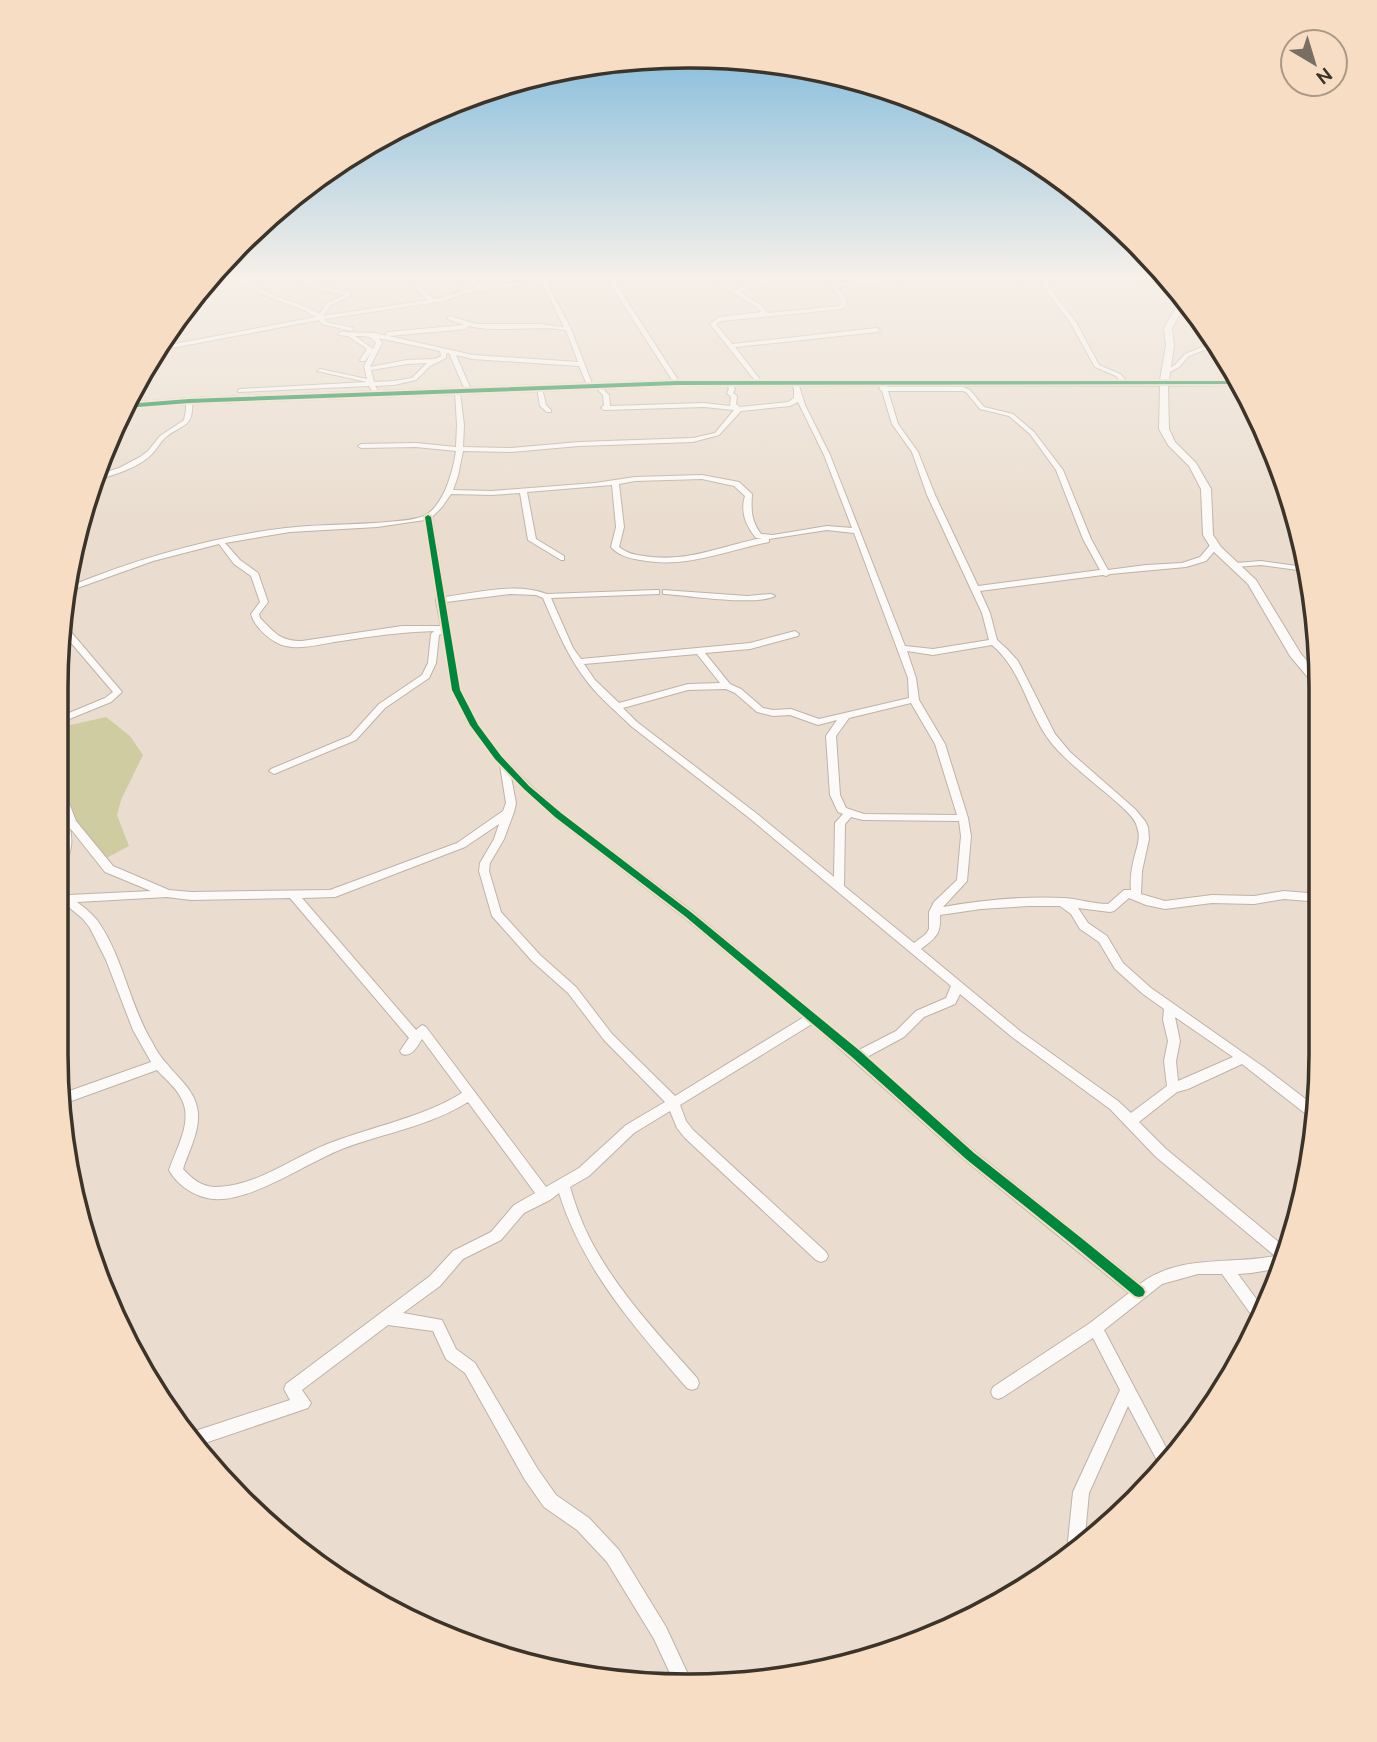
<svg xmlns="http://www.w3.org/2000/svg" width="1377" height="1742" font-family="Ubuntu,sans-serif">
	<style>
		.green { fill: #d0cca2 }
		.lines { fill: none; stroke-linecap: round; stroke-linejoin: round }
		.minor-casing { stroke: #bdb3a8; stroke-width: 2 }
		.tertiary-casing { stroke: #bdb3a8; stroke-width: 2 }
		.minor { fill: #fcfaf8; fill-rule: evenodd }
		.tertiary { fill: #fcfaf8; fill-rule: evenodd }
		.cycleway-casing { stroke: #f6ddc3; stroke-width: 4 }
		.cycleway { fill: #00873e; fill-rule: evenodd }
		.rim { fill: none; stroke: #3c3329; stroke-width: 3.5 }
	</style>
	<rect width="100%" height="100%" fill="#eaddcf"/>
	<polygon class="green" points="106,717 130,736 143,755 121,800 117,815 129,846 97,863 64,820 57,856 57,728"/>
	<g class="lines">
		<defs>
			<g id="minor">
				<path d="M 232,279 C 246,278 258,288 270,294 C 286,300 304,304 319,314 L 327,303 L 345,295 L 317,289 L 301,281 L 301,279 C 309,280 315,285 323,287 C 333,289 342,288 351,294 L 351,296 L 331,305 L 323,316 L 428,300 L 412,285 L 411,284 L 414,282 L 434,299 C 450,296 463,290 479,287 L 461,279 L 468,279 L 485,286 L 550,279 L 547,283 L 571,329 L 593,386 L 588,387 L 579,366 L 473,359 L 456,355 L 472,392 L 469,394 L 466,392 L 449,353 L 446,353 L 446,358 L 430,366 L 416,380 L 394,385 L 375,386 L 381,395 L 378,397 L 376,396 L 369,386 L 238,392 L 238,390 L 240,389 L 367,382 L 317,371 L 320,369 L 367,379 L 364,366 L 372,351 L 365,361 L 361,361 L 360,360 L 367,349 L 348,336 L 339,335 L 338,334 L 341,332 L 375,333 L 473,355 L 578,362 L 566,330 C 533,325 500,333 468,326 L 466,329 L 388,336 L 385,334 L 388,332 L 464,325 L 448,319 L 447,318 L 450,316 L 476,324 L 539,324 L 564,327 L 542,282 L 466,293 L 444,301 L 324,319 L 326,322 L 353,328 L 353,330 L 351,331 L 322,324 L 319,320 L 156,351 L 159,347 L 316,317 L 306,311 L 264,295 ZM 355,336 C 363,336 372,335 376,343 L 373,349 ZM 379,338 L 440,351 L 441,356 L 435,359 L 407,360 L 370,367 L 382,343 ZM 427,363 L 412,378 L 394,381 L 374,382 L 371,370 L 407,364 Z"/>
				<polygon points="607,279 613,279 680,383 679,384 674,383"/>
				<polygon points="716,279 722,279 736,290 770,279 778,279 740,292 761,305 767,313 840,306 841,301 827,279 833,279 835,283 884,279 901,279 898,281 837,286 847,301 845,307 842,309 721,321 716,324 732,344 877,328 880,330 877,332 735,347 762,382 759,384 757,383 710,324 719,317 761,312 757,307 733,293"/>
				<polygon points="1040,279 1046,279 1052,291 1076,322 1099,365 1120,374 1128,382 1128,384 1124,384 1116,376 1095,367 1070,322 1047,292"/>
				<polygon points="1147,279 1170,279 1172,282 1145,282 1144,281"/>
				<polygon points="1214,342 1217,345 1189,356 1179,367 1168,373 1163,372 1175,365 1185,354"/>
				<path d="M 729,380 L 731,381 L 735,389 L 733,393 L 737,396 L 736,404 L 740,407 L 788,402 L 794,398 L 794,390 L 792,382 L 795,380 L 798,382 L 805,405 L 830,455 L 905,646 L 933,649 L 989,640 L 982,613 L 927,495 L 912,452 L 892,424 L 882,391 L 879,389 L 880,387 L 880,381 L 884,381 L 887,387 L 963,387 L 970,390 L 984,407 L 1013,414 L 1034,432 L 1063,470 L 1091,539 L 1108,570 L 1146,565 L 1182,563 L 1200,557 L 1212,543 L 1218,543 L 1218,547 L 1206,561 L 1186,567 L 1110,574 L 1106,576 L 1103,575 L 980,591 L 990,613 L 997,640 L 1007,649 L 1018,661 L 1055,734 L 1070,752 L 1135,809 L 1145,821 L 1148,827 L 1149,839 L 1142,871 L 1141,894 L 1165,901 L 1212,895 L 1254,896 L 1284,891 L 1320,894 L 1320,902 L 1284,899 L 1254,904 L 1212,903 L 1165,909 L 1146,905 L 1129,898 L 1114,911 L 1110,912 L 1078,908 L 1088,923 L 1107,936 L 1123,963 L 1151,988 L 1265,1068 L 1316,1107 L 1315,1119 L 1311,1118 L 1242,1064 L 1188,1089 L 1177,1092 L 1139,1122 L 1166,1149 L 1287,1249 L 1281,1268 L 1251,1273 L 1238,1274 L 1265,1311 L 1258,1324 L 1222,1274 L 1198,1274 L 1162,1284 L 1104,1330 L 1170,1455 L 1160,1466 L 1128,1406 L 1089,1493 L 1084,1545 L 1069,1555 L 1067,1551 L 1073,1492 L 1120,1390 L 1093,1338 L 1003,1397 L 998,1399 L 993,1397 L 991,1392 L 993,1387 L 1090,1323 L 1129,1293 L 965,1160 L 812,1024 L 680,1105 L 686,1121 L 693,1130 L 826,1252 L 828,1256 L 826,1260 L 821,1262 L 816,1260 L 685,1138 L 677,1128 L 670,1111 L 634,1133 L 589,1176 L 570,1187 C 575,1204 581,1221 589,1237 C 616,1290 658,1334 697,1378 L 699,1383 L 697,1388 L 692,1390 L 687,1388 C 635,1328 583,1270 559,1193 L 550,1200 L 524,1213 L 501,1240 L 463,1259 L 440,1286 L 403,1313 L 442,1320 L 456,1349 L 475,1363 L 537,1468 L 556,1495 L 589,1518 L 619,1550 L 666,1627 L 693,1685 L 675,1684 L 654,1639 L 607,1562 L 577,1530 L 544,1507 L 525,1480 L 465,1373 L 446,1359 L 433,1331 L 388,1325 L 302,1390 L 311,1403 L 308,1408 L 199,1445 L 189,1433 L 290,1400 L 284,1389 L 286,1384 L 430,1276 L 453,1251 L 491,1232 L 514,1205 L 535,1193 L 468,1102 C 430,1126 384,1133 342,1149 C 306,1163 252,1202 213,1199 C 195,1197 177,1185 169,1170 C 176,1149 193,1122 182,1100 C 177,1088 165,1079 157,1070 L 63,1104 L 61,1094 L 151,1062 L 133,1030 L 106,960 L 90,928 L 83,919 L 64,903 L 56,903 L 57,859 L 61,847 L 60,823 L 63,815 L 57,798 L 57,782 L 62,785 L 76,821 L 113,866 L 169,890 L 191,892 L 330,890 L 457,843 L 503,811 L 506,803 L 500,765 L 469,725 L 452,690 L 443,633 L 439,635 L 436,663 L 429,678 L 385,708 L 356,740 L 274,774 L 269,771 L 271,769 L 350,736 L 379,704 L 422,675 L 428,663 L 431,634 L 434,631 C 403,632 372,636 341,641 C 324,643 303,650 286,646 C 273,644 254,627 251,614 L 260,602 L 251,576 L 234,564 L 219,544 L 153,561 L 69,591 L 70,586 C 140,558 211,537 286,528 C 320,524 354,525 387,522 C 399,521 414,520 424,516 C 444,506 453,471 456,451 L 416,447 L 361,448 L 358,446 L 361,444 L 416,443 L 456,447 L 457,425 L 455,392 L 460,393 L 464,425 L 463,447 L 511,448 L 579,442 L 693,438 L 715,433 L 734,410 L 704,407 L 604,410 L 601,408 L 604,405 L 603,395 L 593,385 L 598,384 L 609,395 L 610,406 L 704,403 L 730,406 L 731,397 L 727,393 L 729,389 L 726,382 ZM 888,391 L 962,391 L 966,392 L 980,409 L 1009,416 L 1030,434 L 1056,470 L 1083,539 L 1100,570 L 978,586 L 935,495 L 918,452 L 898,424 ZM 798,402 L 824,455 L 852,528 L 827,526 L 773,535 L 761,534 C 751,521 751,509 752,494 L 739,482 L 702,475 L 635,477 L 595,483 L 492,491 L 453,490 L 458,476 L 463,451 L 511,452 L 579,446 L 693,442 L 719,435 L 741,411 L 790,406 ZM 702,479 L 734,486 L 745,496 C 740,512 746,526 756,538 L 762,538 C 720,546 688,563 644,556 C 634,555 627,553 619,547 L 624,527 L 619,484 L 635,481 ZM 612,485 L 616,527 L 611,547 C 619,556 629,558 640,560 C 686,569 724,551 769,542 L 769,539 L 827,530 L 854,533 L 908,678 L 909,698 L 819,719 L 791,709 L 773,710 L 763,708 L 741,689 L 730,684 L 705,653 L 750,649 L 798,636 L 799,634 L 795,631 L 750,643 L 581,659 L 573,648 L 551,598 L 659,594 L 659,590 L 656,590 L 547,594 C 515,582 477,593 445,597 L 432,517 L 442,507 L 451,494 L 492,495 L 520,493 L 528,540 L 561,560 L 564,560 L 564,556 L 536,539 L 527,492 ZM 425,520 L 437,598 L 436,600 L 441,626 L 402,626 L 302,641 C 280,641 275,633 260,618 L 259,614 L 268,602 L 258,573 L 240,560 L 225,543 L 290,532 L 377,527 ZM 510,594 L 536,595 L 543,598 C 556,628 568,658 589,684 C 601,699 617,712 631,726 L 748,817 L 951,986 L 946,998 L 916,1011 L 896,1031 L 859,1050 L 693,912 L 562,813 L 530,785 L 501,755 L 478,725 L 460,690 L 446,602 ZM 992,645 C 1024,672 1027,714 1053,745 C 1073,768 1099,786 1121,806 C 1127,812 1135,818 1137,827 C 1142,839 1135,851 1133,863 C 1131,872 1130,881 1131,890 L 1124,890 L 1108,904 C 1093,904 1079,899 1064,898 C 1024,896 982,900 943,907 L 967,881 L 971,836 L 968,818 L 945,744 L 919,700 L 916,678 L 907,651 L 933,655 ZM 697,654 L 720,683 L 688,684 L 619,703 L 595,680 L 584,664 ZM 726,689 L 735,693 L 757,712 L 773,716 L 790,715 L 818,725 L 837,720 L 826,736 L 830,795 L 838,812 L 843,814 L 835,823 L 834,877 L 756,813 L 637,722 L 623,708 L 688,690 ZM 911,703 L 935,744 L 957,815 L 864,814 L 846,808 L 840,795 L 836,736 L 849,718 ZM 511,777 L 555,818 L 685,918 L 804,1017 L 675,1096 L 612,1034 L 576,987 L 540,955 L 501,912 L 489,871 L 490,863 L 504,839 L 514,812 L 516,803 ZM 851,817 L 863,820 L 959,821 L 961,836 L 957,880 L 934,902 L 929,912 L 929,929 L 926,934 L 914,943 L 844,886 L 845,824 ZM 499,824 L 494,839 L 480,863 L 479,871 L 492,916 L 532,961 L 568,993 L 604,1040 L 665,1102 L 626,1125 L 579,1168 L 546,1187 L 426,1027 L 422,1025 L 416,1030 L 302,898 L 335,897 L 465,847 ZM 70,828 L 105,872 L 151,891 L 69,895 C 54,878 69,863 71,846 C 72,840 71,834 70,828 ZM 167,897 L 191,900 L 290,898 L 409,1038 L 400,1051 L 402,1054 C 412,1058 417,1046 422,1039 L 462,1093 C 421,1118 374,1126 330,1143 C 293,1157 256,1187 215,1187 C 202,1187 191,1178 183,1169 C 189,1150 202,1128 197,1107 C 193,1089 178,1078 167,1064 C 161,1058 156,1050 152,1042 C 129,1004 123,956 97,920 C 91,913 84,907 77,902 ZM 1028,906 L 1060,906 L 1071,914 L 1080,929 L 1099,942 L 1115,969 L 1143,994 L 1164,1009 L 1163,1020 L 1168,1041 L 1164,1061 L 1167,1086 L 1131,1113 L 1118,1101 L 1020,1031 L 921,949 C 936,938 941,934 940,915 L 981,909 ZM 960,994 L 1012,1037 L 1110,1109 L 1156,1157 L 1275,1256 C 1229,1265 1179,1254 1140,1284 L 975,1152 L 867,1057 L 904,1037 L 924,1017 L 955,1004 ZM 1175,1017 L 1233,1057 L 1178,1081 L 1176,1061 L 1180,1041 Z"/>
				<polygon points="537,387 542,388 546,405 551,410 551,412 547,412 540,406"/>
				<path d="M 189,399 L 192,401 C 194,428 182,424 166,437 C 160,442 157,449 152,454 C 137,469 111,476 91,481 L 94,476 L 119,468 L 140,457 L 148,451 L 160,436 L 184,420 L 186,410 L 186,401 Z"/>
				<polygon points="1261,561 1304,567 1305,571 1261,565 1236,567 1232,565 1236,563"/>
				<path d="M 663,590 L 747,596 L 771,594 L 775,596 C 756,606 690,596 666,594 L 663,594 Z"/>
				<polygon points="62,624 65,625 122,692 111,702 57,724 57,718 105,698 113,692 61,631"/>
				<polygon points="870,1648 876,1651 877,1654 852,1665 839,1666 841,1659"/>
			</g>
			<polygon id="tertiary" points="1182,297 1186,302 1172,328 1174,346 1169,380 1240,380 1242,385 1168,386 1169,429 1175,442 1196,463 1211,489 1213,535 1221,547 1256,580 1301,654 1320,676 1320,688 1316,687 1290,656 1248,584 1213,551 1203,535 1201,489 1189,466 1168,445 1159,429 1160,386 677,386 189,404 124,408 127,403 189,398 677,380 1160,380 1166,346 1164,328"/>
		</defs>
		<use href="#minor" class="minor-casing"/>
		<use href="#tertiary" class="tertiary-casing"/>
		<use href="#minor" class="minor"/>
		<use href="#tertiary" class="tertiary"/>
		<defs>
			<g id="cycleway">
				<polygon points="677,381 1240,381 1242,384 677,385 189,403 125,408 126,404 189,399"/>
				<polygon points="428,515 431,517 460,690 478,725 501,756 529,786 561,813 692,913 860,1051 974,1153 1080,1237 1143,1288 1145,1292 1143,1296 1139,1297 1135,1296 1072,1244 966,1159 852,1057 686,917 555,817 524,789 495,759 470,725 452,690 425,517"/>
			</g>
		</defs>
		<use href="#cycleway" class="cycleway-casing"/>
		<use href="#cycleway" class="cycleway"/>
	</g>
	<linearGradient id="sky" x2="0" y2="1"><stop stop-color="#70b3da"/><stop offset="0.53" stop-color="#f6f0e9"/><stop offset="1" stop-color="#f6f0e9" stop-opacity="0"/></linearGradient>
	<rect width="1377" height="523" fill="url(#sky)"/>
	<path d="M0 0H1377V1742H0ZM688 68H689A620 620 0 0 1 1309 688V1054A620 620 0 0 1 689 1674H688A620 620 0 0 1 68 1054V688A620 620 0 0 1 688 68Z" fill="#f6ddc3" fill-rule="evenodd"/>
	<path class="rim" d="M688 68H689A620 620 0 0 1 1309 688V1054A620 620 0 0 1 689 1674H688A620 620 0 0 1 68 1054V688A620 620 0 0 1 688 68Z"/>
	<g transform="translate(1314 63) rotate(142)"><circle r="33" fill="#f6ddc3" stroke="#ac9985" stroke-width="2"/>
	<path d="M0-5L12 26L0 18L-12 26Z" fill="#796e63"/>
	<text y="-10" font-size="19" font-weight="bold" text-anchor="middle" fill="#3c3329">N</text>
	</g>
</svg>
